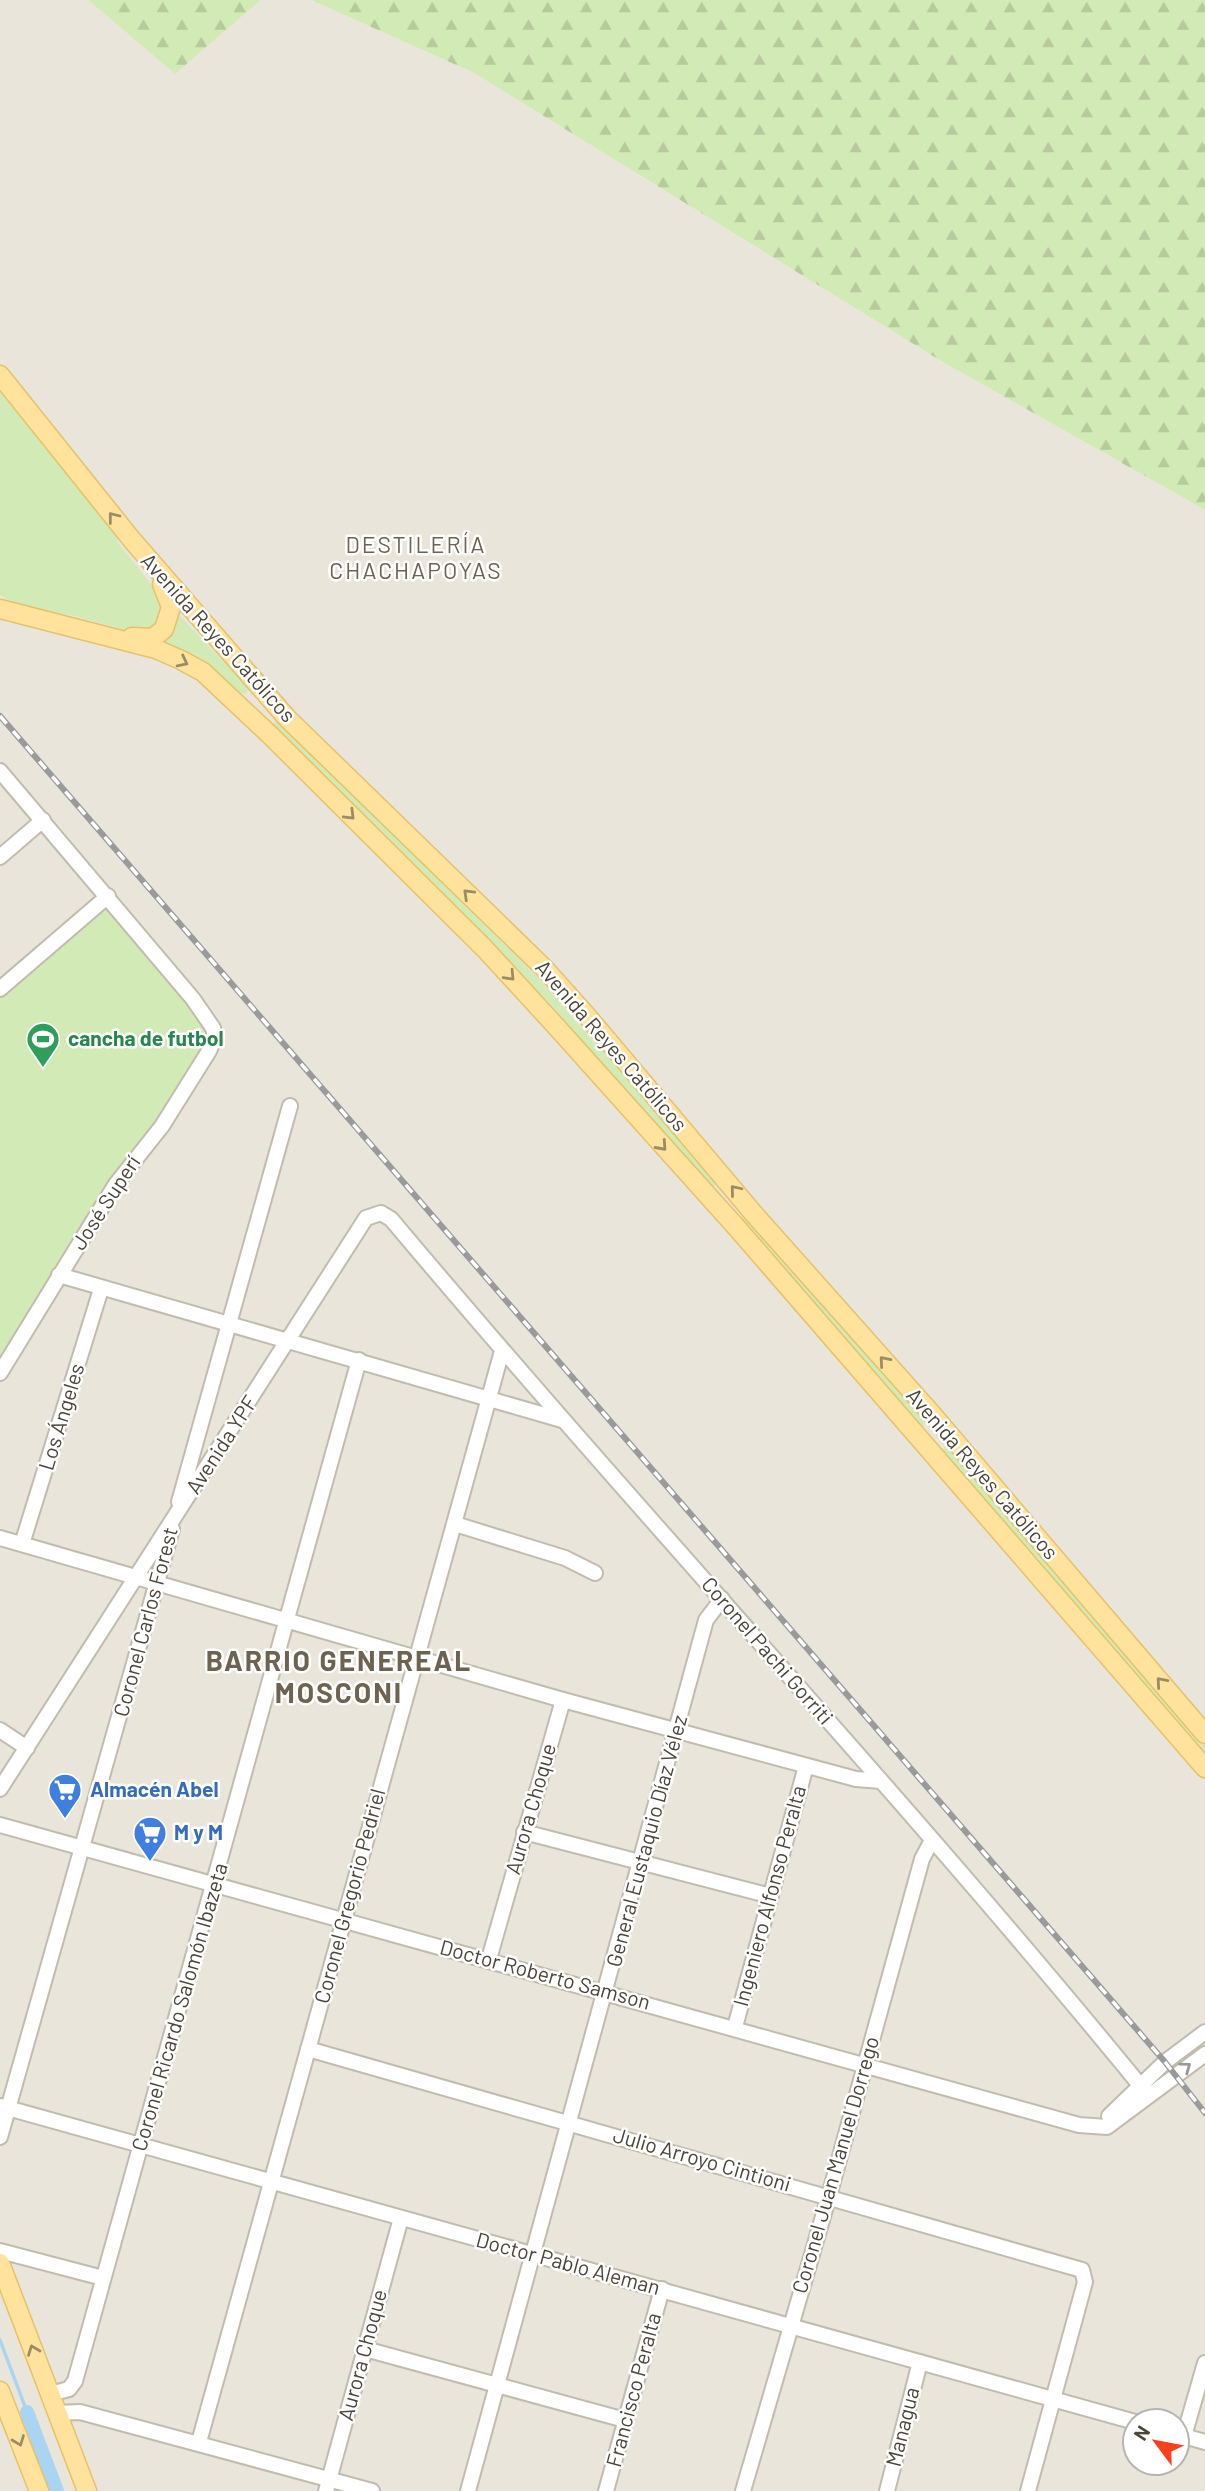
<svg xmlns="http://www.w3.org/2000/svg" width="1205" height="2491" font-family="Barlow,sans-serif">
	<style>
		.residential { fill: #eae5da; fill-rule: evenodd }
		.grass { fill: #d2eab5 }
		.forest { fill: url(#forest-firs) }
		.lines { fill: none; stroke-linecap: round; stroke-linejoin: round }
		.stream { stroke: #a9d4f2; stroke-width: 3.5 }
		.canal { stroke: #a9d4f2; stroke-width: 14 }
		.minor-casing { stroke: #c2bbae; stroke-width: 18 }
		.major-casing { stroke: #e6c16a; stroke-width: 21 }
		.minor { stroke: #fff; stroke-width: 14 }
		.major { stroke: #ffe39c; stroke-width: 18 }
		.rail-casing { stroke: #9a9a9a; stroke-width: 6 }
		.rail { stroke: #fff; stroke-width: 3.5; stroke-dasharray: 10; stroke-linecap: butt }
		.oneway { stroke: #9c8c66 }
		.oneway2 { stroke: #9c9892 }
		.labels { text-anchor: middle; stroke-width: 5; stroke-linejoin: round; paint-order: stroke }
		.street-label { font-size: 21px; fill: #4b4439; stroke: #fff }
		.leisure-label { font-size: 21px; font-weight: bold; fill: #27864d; stroke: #fff; text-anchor: start }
		.shop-label { font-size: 21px; font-weight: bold; fill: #366cbe; stroke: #fff; text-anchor: start }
		.neighbourhood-label { font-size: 23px; letter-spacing: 2px; fill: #6e6250; stroke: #fff }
		.district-label { font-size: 28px; font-weight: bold; letter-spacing: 2px; fill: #6e6250; stroke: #fff }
	</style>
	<defs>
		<pattern id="forest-firs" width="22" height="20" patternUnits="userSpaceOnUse" patternTransform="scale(1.75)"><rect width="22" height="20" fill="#d2eab5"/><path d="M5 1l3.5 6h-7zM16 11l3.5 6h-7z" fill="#b6ca9c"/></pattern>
	</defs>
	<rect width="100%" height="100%" fill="#f6f3ec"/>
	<path class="residential" d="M 0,0 L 88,0 L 175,74 L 261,0 L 311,0 L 474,73 L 941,361 L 1205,510 L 1205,2491 L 0,2491 ZM 1135,2421 L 1177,2421 L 1177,2463 L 1135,2463 Z"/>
	<g class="grass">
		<polygon points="0,390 113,531 121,547 158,593 165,618 143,635 71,615 22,607 0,595"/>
		<polygon points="175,611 248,688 247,693 239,694 201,662 162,641"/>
		<polygon points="277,720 535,975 718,1183 710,1189 549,1002 272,725"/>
		<polygon points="108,896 215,1037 0,1377 0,989"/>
		<polygon points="745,1214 927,1423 920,1428 739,1219"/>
		<polygon points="946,1446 1205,1746 1205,1758 941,1450"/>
	</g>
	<g class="forest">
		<polygon points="88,0 261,0 175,74"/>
		<polygon points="311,0 1205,0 1205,510 941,361 474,73"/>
	</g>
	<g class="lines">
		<polyline class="stream" points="0,2340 27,2412"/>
		<polyline class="canal" points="27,2412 57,2491"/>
		<defs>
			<g id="minor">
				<polyline points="0,771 193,999 213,1028 215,1037 209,1051 162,1126 116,1184 0,1373"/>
				<polyline points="0,857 43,820"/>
				<polyline points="0,989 108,896"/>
				<polyline points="59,1275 562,1420"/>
				<polyline points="179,1502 290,1106"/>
				<polyline points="455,1524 565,1558 595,1573"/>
				<polyline points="0,1538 563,1700 856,1779 881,1781"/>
				<polyline points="22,1544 101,1289"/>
				<polyline points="0,1730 27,1748"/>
				<path d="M 0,1789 L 366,1218 L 381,1213 L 391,1219 C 639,1514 904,1796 1148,2095"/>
				<polyline points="0,1825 1079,2125 1107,2127 1205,2054"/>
				<polyline points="524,1832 771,1896"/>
				<polyline points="489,1959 563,1700"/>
				<polyline points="735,2027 806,1766"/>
				<polyline points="308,2049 1082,2270 1085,2282 1028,2491"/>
				<polyline points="0,2106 1135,2422"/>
				<polyline points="1109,2116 1165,2062 1205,2032"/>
				<polyline points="0,2137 172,1529"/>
				<polyline points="0,2251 103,2278"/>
				<polyline points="365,2349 625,2420"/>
				<polyline points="50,2394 69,2389 75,2381 359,1360"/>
				<polyline points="57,2413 80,2412 372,2491"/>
				<polyline points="1177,2434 1205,2442"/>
				<polyline points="1184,2436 1205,2363"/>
				<polyline points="199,2442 502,1351"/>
				<polyline points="326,2491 401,2218"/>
				<polyline points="468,2491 706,1620 722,1599"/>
				<polyline points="606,2491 662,2289"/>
				<polyline points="743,2491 829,2196 922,1859 932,1840"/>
				<polyline points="887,2491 920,2362"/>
			</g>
			<g id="major">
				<polyline points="0,375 132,540 287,718 544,968 587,1016 754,1214 931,1413 1205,1734"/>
				<polyline points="0,609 156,649 181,660 203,672 270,735 485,949 553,1023 737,1228 1205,1768"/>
				<polyline points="132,637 153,638 164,629 171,607 162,584"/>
				<polyline points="0,2263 87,2491"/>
				<polyline points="0,2391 39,2491"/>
			</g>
		</defs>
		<use href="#minor" class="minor-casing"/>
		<use href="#major" class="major-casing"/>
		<use href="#minor" class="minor"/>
		<use href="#major" class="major"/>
		<defs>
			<polyline id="rail" points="0,716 1165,2062 1205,2113"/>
		</defs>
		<use href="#rail" class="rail-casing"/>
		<use href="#rail" class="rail"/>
	</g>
	<defs><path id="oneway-chevron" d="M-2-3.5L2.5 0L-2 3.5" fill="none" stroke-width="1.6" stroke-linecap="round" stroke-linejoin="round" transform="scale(1.75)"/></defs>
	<g class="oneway">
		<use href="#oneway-chevron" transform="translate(113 517) rotate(-128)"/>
		<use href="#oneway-chevron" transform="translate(183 662) rotate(27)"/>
		<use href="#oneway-chevron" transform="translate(350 815) rotate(45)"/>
		<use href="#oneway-chevron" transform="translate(468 894) rotate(-136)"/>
		<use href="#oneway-chevron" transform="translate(510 976) rotate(47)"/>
		<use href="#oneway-chevron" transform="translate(662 1146) rotate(48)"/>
		<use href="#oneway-chevron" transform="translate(735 1190) rotate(-130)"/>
		<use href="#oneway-chevron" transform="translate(884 1361) rotate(-131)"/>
		<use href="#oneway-chevron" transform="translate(1161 1682) rotate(-131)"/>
		<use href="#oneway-chevron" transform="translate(33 2350) rotate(-111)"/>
		<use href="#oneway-chevron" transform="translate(19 2441) rotate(69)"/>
	</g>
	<use class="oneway2" href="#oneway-chevron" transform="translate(1186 2067) rotate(-36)"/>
	<defs>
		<symbol id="stadium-pin" viewBox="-11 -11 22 30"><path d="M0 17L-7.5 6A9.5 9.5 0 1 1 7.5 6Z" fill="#2e9e5b" stroke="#fff"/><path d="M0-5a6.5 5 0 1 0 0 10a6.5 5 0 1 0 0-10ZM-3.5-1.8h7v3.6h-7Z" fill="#fff"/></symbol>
		<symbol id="supermarket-pin" viewBox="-11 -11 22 30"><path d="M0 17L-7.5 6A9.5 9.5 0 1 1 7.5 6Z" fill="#3f7fe0" stroke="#fff"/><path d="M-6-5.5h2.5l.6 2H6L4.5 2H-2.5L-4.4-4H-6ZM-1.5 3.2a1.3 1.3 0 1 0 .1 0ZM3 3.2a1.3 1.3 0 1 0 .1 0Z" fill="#fff"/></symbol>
	</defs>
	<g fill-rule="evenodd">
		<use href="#stadium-pin" x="24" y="1020" width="38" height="52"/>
		<use href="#supermarket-pin" x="46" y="1771" width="38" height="52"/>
		<use href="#supermarket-pin" x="131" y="1814" width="38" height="52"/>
	</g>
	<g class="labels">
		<g class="street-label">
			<text transform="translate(218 638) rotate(48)" y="7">Avenida Reyes Católicos</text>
			<text transform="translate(611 1046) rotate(49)" y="7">Avenida Reyes Católicos</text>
			<text transform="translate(106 1203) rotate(-57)" y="7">José Superí</text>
			<text transform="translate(62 1417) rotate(-73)" y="7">Los Ángeles</text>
			<text transform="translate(222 1445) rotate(-57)" y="7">Avenida YPF</text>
			<text transform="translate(982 1474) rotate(49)" y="7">Avenida Reyes Católicos</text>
			<text transform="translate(146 1622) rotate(-75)" y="7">Coronel Carlos Forest</text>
			<text transform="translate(767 1651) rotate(49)" y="7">Coronel Pachi Gorriti</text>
			<text transform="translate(531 1809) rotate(-74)" y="7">Aurora Choque</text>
			<text transform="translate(647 1841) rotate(-75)" y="7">General Eustaquio Díaz Vélez</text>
			<text transform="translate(350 1896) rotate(-75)" y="7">Coronel Gregorio Pedriel</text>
			<text transform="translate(770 1896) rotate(-75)" y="7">Ingeniero Alfonso Peralta</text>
			<text transform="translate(545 1975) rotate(15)" y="7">Doctor Roberto Samson</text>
			<text transform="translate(180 2007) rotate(-74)" y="7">Coronel Ricardo Salomón Ibazeta</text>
			<text transform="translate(702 2160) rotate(16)" y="7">Julio Arroyo Cintioni</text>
			<text transform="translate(836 2165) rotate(-74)" y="7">Coronel Juan Manuel Dorrego</text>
			<text transform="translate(568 2264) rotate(15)" y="7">Doctor Pablo Aleman</text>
			<text transform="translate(363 2355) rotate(-75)" y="7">Aurora Choque</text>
			<text transform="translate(634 2390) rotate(-75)" y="7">Francisco Peralta</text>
			<text transform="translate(903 2427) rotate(-76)" y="7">Managua</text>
		</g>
		<g class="leisure-label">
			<text x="68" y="1046">cancha de futbol</text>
		</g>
		<g class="shop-label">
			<text x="90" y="1797">Almacén Abel</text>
			<text x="174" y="1840">M y M</text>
		</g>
		<g class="neighbourhood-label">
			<text x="416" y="553">DESTILERÍA<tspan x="416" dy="26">CHACHAPOYAS</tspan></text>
		</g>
		<g class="district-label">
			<text x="339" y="1671">BARRIO GENEREAL<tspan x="339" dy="32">MOSCONI</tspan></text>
		</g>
	</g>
	<g transform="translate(1156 2442) rotate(302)"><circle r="33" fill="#ffffff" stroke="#b7b4b0" stroke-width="2"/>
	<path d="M0-5L12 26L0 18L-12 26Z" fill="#fc3f1d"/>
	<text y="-10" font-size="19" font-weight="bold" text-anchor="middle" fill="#4b4439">N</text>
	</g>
</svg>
